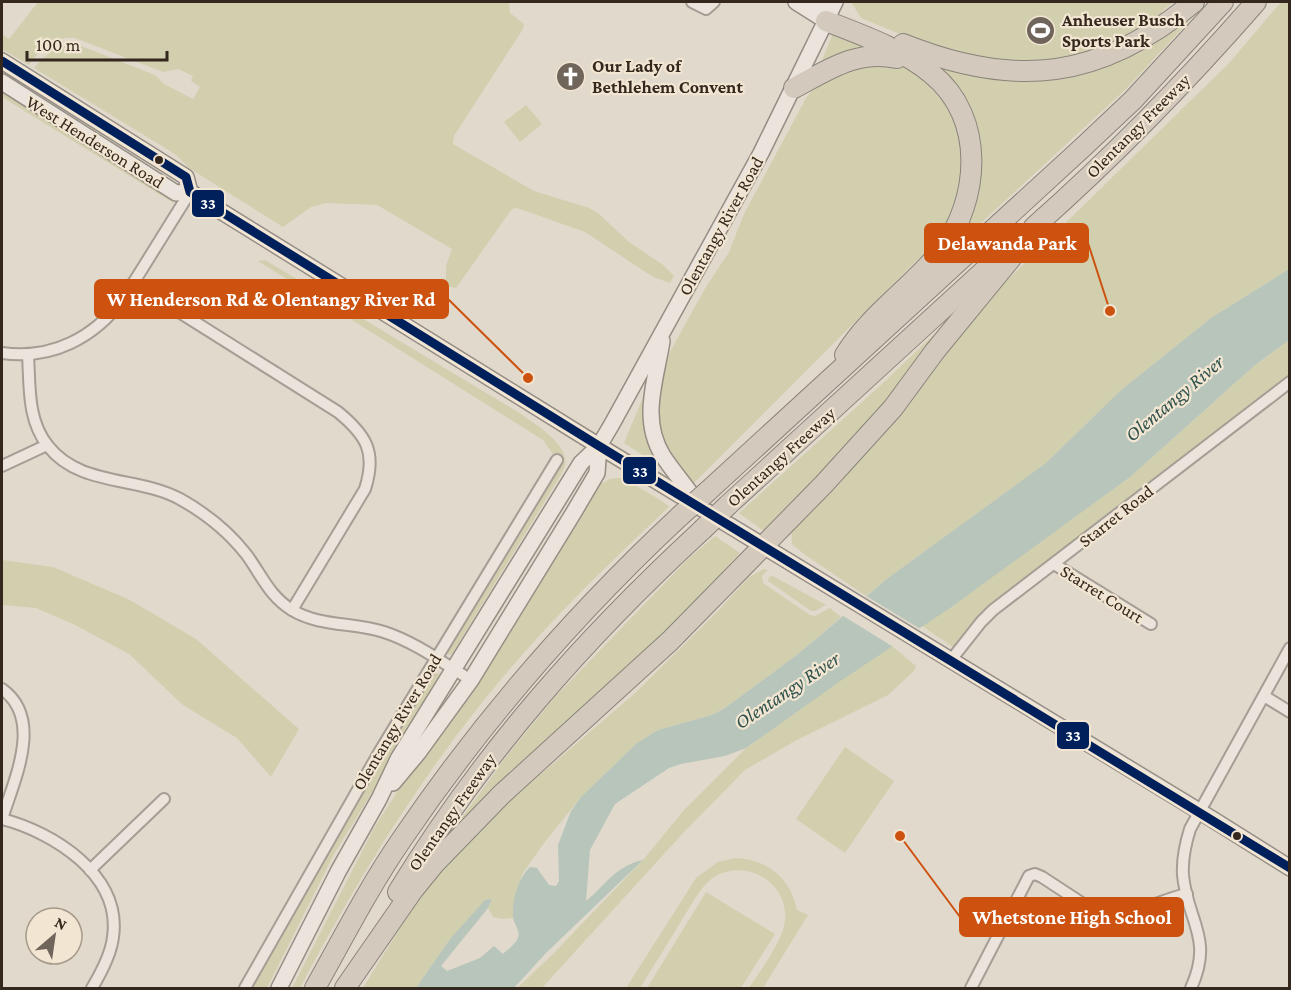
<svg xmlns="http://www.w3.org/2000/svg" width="1291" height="990" font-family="'Crimson Pro',serif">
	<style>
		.green { fill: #d2cfaf }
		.water { fill: #b7c5bb }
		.pier { fill: #e1d9cc }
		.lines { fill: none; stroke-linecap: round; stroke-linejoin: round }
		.street-casing { stroke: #a69e95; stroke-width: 14 }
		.secondary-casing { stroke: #968e85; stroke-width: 18 }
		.highway-casing { stroke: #8b847c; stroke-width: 22 }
		.street { stroke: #eae4dc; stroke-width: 10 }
		.secondary { stroke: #eae4dc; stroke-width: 15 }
		.highway { stroke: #d3c9bd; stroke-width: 20 }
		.highway-bridge-casing { stroke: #8b847c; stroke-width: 22; stroke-linecap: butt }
		.highway-bridge { stroke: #d3c9bd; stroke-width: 20 }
		.bus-1-casing { stroke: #f2e6d2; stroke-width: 14 }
		.bus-1 { stroke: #00205b; stroke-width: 9 }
		.bus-dot { fill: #33271e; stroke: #f2e6d2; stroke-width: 2 }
		.labels { text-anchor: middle; stroke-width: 4.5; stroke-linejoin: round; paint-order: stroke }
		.poi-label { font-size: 18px; font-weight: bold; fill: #33271e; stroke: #f2e6d2; text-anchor: start }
		.street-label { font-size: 18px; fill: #33271e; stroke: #f2e6d2 }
		.water-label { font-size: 20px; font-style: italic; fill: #2f524d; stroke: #f2e6d2 }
		.leader { fill: none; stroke: #cd520f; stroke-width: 2 }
		.callout-dot { fill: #cd520f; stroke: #f2e6d2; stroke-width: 2 }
		.callout { fill: #cd520f; stroke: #cd520f; stroke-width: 2 }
		.callout-label { font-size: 20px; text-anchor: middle; font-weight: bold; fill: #fff }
		.line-badge { stroke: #f2e6d2; stroke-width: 2 }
		.badge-label { font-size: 16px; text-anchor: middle; font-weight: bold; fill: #fff }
	</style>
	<rect width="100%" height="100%" fill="#e1d9cc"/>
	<g class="green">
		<path d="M 38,2 L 509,2 L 510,13 L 524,24 L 523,29 L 454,136 L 453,144 L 534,191 L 589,208 L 599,214 L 629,242 L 663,265 L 674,276 L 670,283 L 653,277 L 585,232 L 517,208 L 512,209 L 456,288 L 446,286 L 446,266 L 452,249 L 377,205 L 326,203 L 311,207 L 283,227 L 189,168 L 175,154 L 34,68 C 47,53 56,45 76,44 L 155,75 L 164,84 L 193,99 L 200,87 L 191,81 L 193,76 L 178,69 L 163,72 L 75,38 C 54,36 40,50 29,65 L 2,49 L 2,34 L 9,39 Z"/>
		<polygon points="851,2 1174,2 1162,11 1162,17 1118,45 1045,63 979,61 912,39 861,18"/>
		<polygon points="1203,2 1205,4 1127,88 953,249 977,163 932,60 1068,70"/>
		<polygon points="1281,2 1289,2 1289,269 1211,318 1120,391 1046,463 888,578 866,596 804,554 792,544 791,525 796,518 816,507 838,486 861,454 994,293 1230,62"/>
		<polygon points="834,30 877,48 819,68"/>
		<polygon points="893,61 922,74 950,104 966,149 961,199 940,240 915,262 693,484 679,470 658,433 660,374 671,350 707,285 729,252 744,214 806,98 816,85 845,66"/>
		<polygon points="2,91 170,197 175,204 2,97"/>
		<polygon points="526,105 542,124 520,142 504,122"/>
		<path d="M 265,260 L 518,412 C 533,423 569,443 565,465 C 564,469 561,474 559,478 L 452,654 L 448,655 L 446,650 L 557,460 L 543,440 L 258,261 Z"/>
		<polygon points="950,319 894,399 765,532 739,513 882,384"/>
		<polygon points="1289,340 1289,383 1253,408 953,647 922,626 1130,477 1255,365"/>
		<polygon points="647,388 647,400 675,476 624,443"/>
		<path d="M 618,478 L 623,478 L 662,501 L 669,507 C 606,566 543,627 489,694 C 415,785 354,885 300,988 L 292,988 L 374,828 L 392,800 L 597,487 L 602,482 L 603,483 L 610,479 Z"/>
		<polygon points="715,536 740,553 694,602 670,632 458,830 455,827 509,753 554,698 689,558"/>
		<polygon points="2,560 53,567 130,600 196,639 299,729 271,777 237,738 183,705 129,654 75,625 36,608 2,605"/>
		<polygon points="764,569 768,570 762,576 763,583 810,615 815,616 830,608 841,617 798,654 725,708 712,715 658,730 637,743 581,797 544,843 523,873 516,892 513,918 503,919 493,917 488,908 492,899 450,939 416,988 363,988 412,908 435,875 477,829 634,694 717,612 749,577"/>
		<polygon points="773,576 826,605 815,611 811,611 768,581 769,577"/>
		<polygon points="892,646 916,666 914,671 888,695 795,741 745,770 684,832 542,988 517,988 552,955 643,860 684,810 746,748 838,682"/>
		<polygon points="435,672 441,675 440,682 334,854 267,988 249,988 312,878 432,673"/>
		<polygon points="845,747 894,781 845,853 796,819"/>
		<path d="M 735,858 C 767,859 791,878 797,910 L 808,915 L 763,988 L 749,988 C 760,970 783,942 785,920 C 789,880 740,855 709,881 C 698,891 691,906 683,918 C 669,942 654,965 640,988 L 626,988 L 696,878 L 718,862 Z"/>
		<polygon points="706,892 775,934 741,988 647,988"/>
	</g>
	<path class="water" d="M 1289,269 L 1289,340 L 1255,365 L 1130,477 L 950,608 L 839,682 L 746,748 L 725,756 L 681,764 L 669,768 L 615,804 L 590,850 L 586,901 C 606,885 615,866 643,860 L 546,953 L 514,988 L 416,988 L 450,939 L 485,900 L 492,899 L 488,908 L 441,966 L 447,971 L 480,958 L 494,946 L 503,954 C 507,950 514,945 517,940 C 522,932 514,925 513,917 C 512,900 518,878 530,867 L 537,868 L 549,885 L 556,886 L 559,881 L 558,845 L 571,811 L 581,797 L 637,743 L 658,730 L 712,715 L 725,708 L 798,654 L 888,578 L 1046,463 L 1120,391 L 1211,318 Z"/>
	<polygon class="pier" points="863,594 922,630 895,648 840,614"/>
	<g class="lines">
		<defs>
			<g id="street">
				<polyline points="692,2 706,9 714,2"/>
				<path d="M 133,283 L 338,412 C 366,435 377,452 365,489 L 292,610"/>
				<path d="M 2,353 C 52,360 94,338 124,298 L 190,192"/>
				<path d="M 28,355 C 30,386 27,420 48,446 C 80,487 138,476 180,499 C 205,513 228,531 246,554 C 261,574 269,596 292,610 C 320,627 353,622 384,632 C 415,642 443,663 471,680"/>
				<polyline points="2,466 47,445"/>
				<polyline points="1054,564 1151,624"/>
				<polyline points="951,660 981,622 993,610 1290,382"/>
				<path d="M 2,689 C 44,719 14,780 2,819"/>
				<polyline points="1264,696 1290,712"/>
				<path d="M 2,819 C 53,832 122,875 113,937 C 111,955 101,973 92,988"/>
				<polyline points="90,870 164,799"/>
				<polyline points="245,988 380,751 557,460"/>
				<path d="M 971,988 L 1029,876 L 1035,874 L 1042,877 L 1097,913 C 1126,921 1158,900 1187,894"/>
				<path d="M 1191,988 C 1214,938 1187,921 1183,875 C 1182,859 1185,845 1190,829 L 1290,648"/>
			</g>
			<g id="secondary">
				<polyline points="796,2 826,21"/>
				<polyline points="816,2 830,13"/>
				<polyline points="2,61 186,177 190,192"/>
				<polyline points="2,82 176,193 190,192 599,446 1212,819 1290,868"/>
				<path d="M 662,341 C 656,380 640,419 663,456 C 674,473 688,488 699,505"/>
				<polyline points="393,783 418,753 471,680 574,512 597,473 599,446"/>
				<polyline points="279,988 339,870 379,799 398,759 581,463 599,446 612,424 761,153 835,2"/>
			</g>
			<g id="highway">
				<path d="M 826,21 C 862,35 902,49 932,74 C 986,118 980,200 941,251 C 911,288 870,314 845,355"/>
				<path d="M 903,44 C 1015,89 1100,80 1194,2"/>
				<path d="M 794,88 C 828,70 858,49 897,58"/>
				<path d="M 1034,227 C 1113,157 1187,81 1256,2"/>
				<polyline points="708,491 1081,149 1133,100 1223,2"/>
				<polyline points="728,505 998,258"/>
				<path d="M 398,892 C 483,753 583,640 702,530"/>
				<path d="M 315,988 C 343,938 369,887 402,839 C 482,721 575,614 680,516"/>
				<polyline points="345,988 413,890 435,863 502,794 670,641 824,484 893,408 935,351 1044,218"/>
			</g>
		</defs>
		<use href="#street" class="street-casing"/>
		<use href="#secondary" class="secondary-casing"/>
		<use href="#highway" class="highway-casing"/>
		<use href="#street" class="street"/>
		<use href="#secondary" class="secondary"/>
		<use href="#highway" class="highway"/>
		<defs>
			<g id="highway-bridge">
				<polyline points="680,516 708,491"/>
				<polyline points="702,530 728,505"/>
			</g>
		</defs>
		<use href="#highway-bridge" class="highway-bridge-casing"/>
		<use href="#highway-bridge" class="highway-bridge"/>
		<defs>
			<polyline id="bus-1" points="2,61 186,177 190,192 209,204 599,446 1290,868"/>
		</defs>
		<use href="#bus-1" class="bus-1-casing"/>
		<use href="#bus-1" class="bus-1"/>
	</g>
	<defs>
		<symbol id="stadium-disc" viewBox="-11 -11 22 22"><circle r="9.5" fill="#70655b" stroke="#f2e6d2"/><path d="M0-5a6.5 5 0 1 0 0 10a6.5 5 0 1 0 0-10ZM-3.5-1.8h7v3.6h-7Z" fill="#fff"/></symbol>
		<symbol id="church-disc" viewBox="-11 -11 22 22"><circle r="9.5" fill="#70655b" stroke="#f2e6d2"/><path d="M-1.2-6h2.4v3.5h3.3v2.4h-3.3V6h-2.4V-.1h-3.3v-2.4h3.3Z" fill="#fff"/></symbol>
	</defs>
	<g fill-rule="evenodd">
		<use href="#stadium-disc" x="1024" y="14" width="33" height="33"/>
		<use href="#church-disc" x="554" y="60" width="33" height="33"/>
	</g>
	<g class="bus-dot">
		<circle cx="159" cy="160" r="5"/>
		<circle cx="1237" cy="836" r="5"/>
	</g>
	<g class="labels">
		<g class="poi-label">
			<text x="1062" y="26">Anheuser Busch<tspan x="1062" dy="21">Sports Park</tspan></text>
			<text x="592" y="72">Our Lady of<tspan x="592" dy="21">Bethlehem Convent</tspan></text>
		</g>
		<g class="street-label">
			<text transform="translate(1138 126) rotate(-45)" y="6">Olentangy Freeway</text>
			<text transform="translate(95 142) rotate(32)" y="6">West Henderson Road</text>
			<text transform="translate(721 226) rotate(-61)" y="6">Olentangy River Road</text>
			<text transform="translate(781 457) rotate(-42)" y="6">Olentangy Freeway</text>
			<text transform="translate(1116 516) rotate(-38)" y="6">Starret Road</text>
			<text transform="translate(1102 594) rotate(32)" y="6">Starret Court</text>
			<text transform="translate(397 722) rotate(-59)" y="6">Olentangy River Road</text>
			<text transform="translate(452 812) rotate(-55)" y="6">Olentangy Freeway</text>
		</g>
		<g class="water-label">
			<text transform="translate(1174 398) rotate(-40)" y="7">Olentangy River</text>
			<text transform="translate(787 690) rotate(-34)" y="7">Olentangy River</text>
		</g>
	</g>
	<path class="leader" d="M1110 311L1088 243M528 378L448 299M900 836L960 917"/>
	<g class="callout-dot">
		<circle cx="1110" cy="311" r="6"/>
		<circle cx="528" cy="378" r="6"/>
		<circle cx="900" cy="836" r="6"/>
	</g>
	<g class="callout">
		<rect x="925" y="224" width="163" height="38" rx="6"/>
		<rect x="95" y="280" width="353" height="38" rx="6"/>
		<rect x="960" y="898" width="223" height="38" rx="6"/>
	</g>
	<g class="callout-label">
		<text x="1007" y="250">Delawanda Park</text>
		<text x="271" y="306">W Henderson Rd &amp; Olentangy River Rd</text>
		<text x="1072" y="924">Whetstone High School</text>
	</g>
	<g class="line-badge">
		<rect x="191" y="189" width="34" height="29" rx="6" fill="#00205b"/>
		<rect x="622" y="456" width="35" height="29" rx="6" fill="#00205b"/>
		<rect x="1056" y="721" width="34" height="29" rx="6" fill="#00205b"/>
	</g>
	<g class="badge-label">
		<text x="208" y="209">33</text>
		<text x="640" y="477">33</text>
		<text x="1073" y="741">33</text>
	</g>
	<rect width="1291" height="990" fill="none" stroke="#33271e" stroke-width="6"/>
	<g transform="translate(54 936) rotate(29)"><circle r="28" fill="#f2e6d2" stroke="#a69a8a" stroke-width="1.5"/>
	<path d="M0-4.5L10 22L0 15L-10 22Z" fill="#70655b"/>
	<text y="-9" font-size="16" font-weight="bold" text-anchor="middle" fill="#33271e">N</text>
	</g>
	<path d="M27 51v9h140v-9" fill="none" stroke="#33271e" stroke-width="3"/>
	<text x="36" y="51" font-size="18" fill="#33271e" stroke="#f2e6d2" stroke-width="4.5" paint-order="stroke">100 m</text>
</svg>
